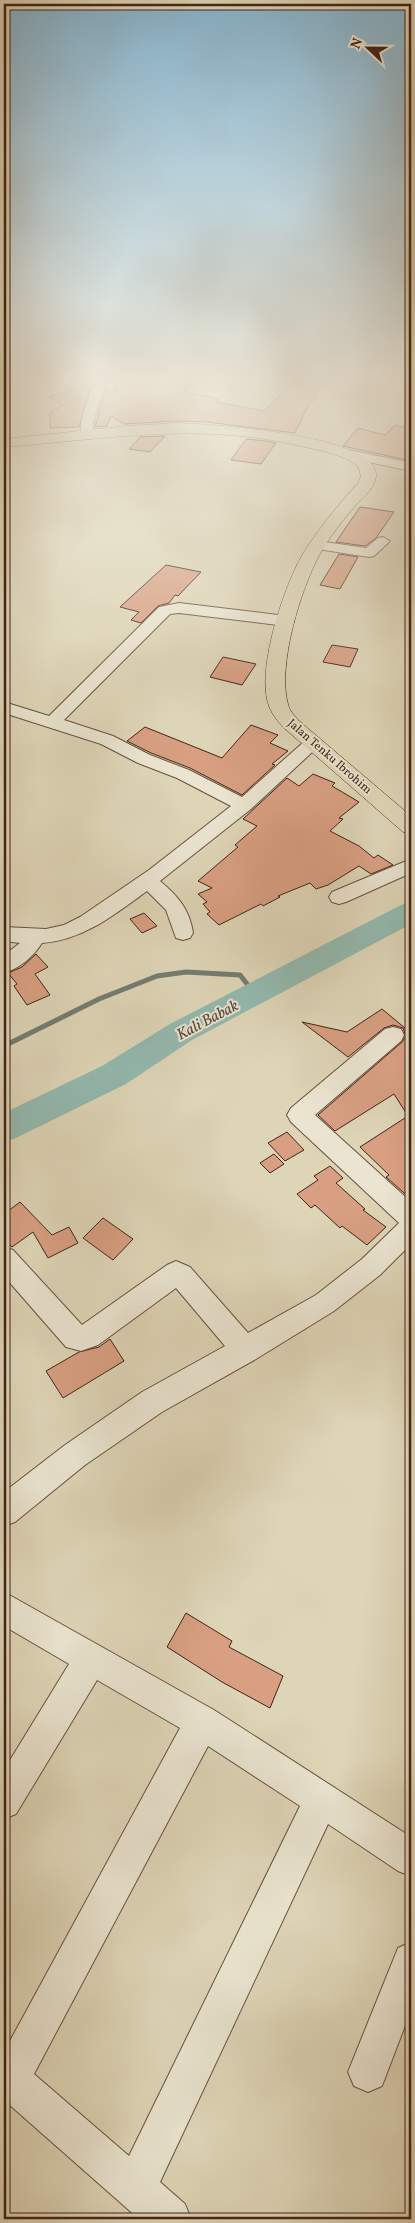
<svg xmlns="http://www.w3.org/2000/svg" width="415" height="2223" font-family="Vollkorn,serif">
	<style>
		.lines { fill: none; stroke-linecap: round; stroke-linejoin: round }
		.stream { stroke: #737d72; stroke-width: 5 }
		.river { fill: #93b9af; fill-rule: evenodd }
		.building { fill: #d89f82; stroke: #422417 }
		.minor-casing { stroke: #69503f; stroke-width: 2 }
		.major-casing { stroke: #422417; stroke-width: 1 }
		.minor { fill: #eae4d0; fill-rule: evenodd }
		.major { fill: #ded5b7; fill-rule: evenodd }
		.labels { text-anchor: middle; stroke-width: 4; stroke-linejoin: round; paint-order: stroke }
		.far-street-label { font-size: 12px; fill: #422417; stroke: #eae4d0 }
		.water-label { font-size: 16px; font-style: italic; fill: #56493d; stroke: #eae4d0 }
	</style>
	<rect width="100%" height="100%" fill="#ded5b7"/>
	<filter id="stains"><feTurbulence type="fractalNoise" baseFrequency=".004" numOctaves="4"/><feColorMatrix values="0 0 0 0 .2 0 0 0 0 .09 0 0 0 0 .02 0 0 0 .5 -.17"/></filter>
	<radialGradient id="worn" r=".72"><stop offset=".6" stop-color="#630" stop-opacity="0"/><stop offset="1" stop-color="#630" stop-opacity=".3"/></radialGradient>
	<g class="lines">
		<polyline class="stream" points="4,1046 99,999 157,976 186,972 240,975 255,994"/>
		<polygon class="river" points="411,902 411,924 192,1040 126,1084 16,1138 4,1142 4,1113 102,1066 170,1024 401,905"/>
	</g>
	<g class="building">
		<polygon points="52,378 92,379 79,427 50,428 50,412 63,405 49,397 73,390"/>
		<polygon points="116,378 193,378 185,384 191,385 183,391 219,399 216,402 264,411 297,378 326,383 315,395 318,396 309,404 295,433 207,422 177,421 124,424 111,416 107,426 95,427 106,387 115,392"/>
		<polygon points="395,425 411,429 411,461 343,446 358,428 385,435"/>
		<polygon points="165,436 150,452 129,449 140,437"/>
		<polygon points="246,439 266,441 276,443 261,464 231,460"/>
		<polygon points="360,507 394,512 376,538 365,546 336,542"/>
		<polygon points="339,554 358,557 340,589 320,585"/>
		<polygon points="166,565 201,572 178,596 175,595 169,603 158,606 141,623 131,620 139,612 120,607"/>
		<polygon points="332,645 358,649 350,667 323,662"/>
		<polygon points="223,657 256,664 242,685 210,677"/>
		<polygon points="251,725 278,735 270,743 288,751 272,764 275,765 242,795 190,768 151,753 127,741 145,727 222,758"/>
		<polygon points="313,774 335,783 332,786 359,802 339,818 343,819 330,831 359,846 374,858 378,855 393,865 371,874 359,866 328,885 316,889 310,883 278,896 280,897 263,906 261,904 219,925 207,914 210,912 203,904 207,902 198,894 212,888 198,881 238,847 235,845 257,826 243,819 287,778 299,786"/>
		<polygon points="144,913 157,926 142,933 130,919"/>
		<polygon points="36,954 48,967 35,974 50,995 27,1005 14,986 17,984 8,973 22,967"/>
		<polygon points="382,1009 411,1033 411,1199 386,1177 389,1175 360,1147 408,1116 394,1094 335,1131 318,1115 402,1042 406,1036 403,1028 393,1025 384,1028 348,1057 302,1022 347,1032"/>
		<polygon points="287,1132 304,1150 285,1161 268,1143"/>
		<polygon points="274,1154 284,1164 270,1173 260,1163"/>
		<polygon points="330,1166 343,1178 336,1183 365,1209 363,1210 386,1227 367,1245 342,1226 340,1228 315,1205 311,1208 297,1194 318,1180 314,1176"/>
		<polygon points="20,1202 52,1235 69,1227 78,1243 48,1258 33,1232 12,1247 4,1239 4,1214"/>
		<polygon points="103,1218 133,1239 113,1260 83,1238"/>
		<polygon points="110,1339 124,1361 63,1398 46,1371 79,1352 99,1347"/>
		<polygon points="186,1613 232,1641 229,1647 283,1676 270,1708 222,1682 167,1647"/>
	</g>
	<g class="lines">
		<defs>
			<g id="minor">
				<path d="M 94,378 L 106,378 C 103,398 92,414 93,435 L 87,439 L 81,435 C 79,414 91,398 94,378 Z"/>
				<polygon points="349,450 411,463 411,471 344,457 342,454 344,451"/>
				<polygon points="383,537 390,541 374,556 369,557 318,549 311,545 318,541 366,548 378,538"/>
				<path d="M 179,603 L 286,616 L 292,618 L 294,621 L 292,624 L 286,626 L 179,613 L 170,614 L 64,720 L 113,736 L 150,755 L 189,770 L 242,797 L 307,739 L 313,738 L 319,739 L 322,743 L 251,809 L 160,881 C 178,896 190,910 193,933 L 190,938 L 183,940 L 176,938 L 166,910 L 147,891 C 114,915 83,940 42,943 C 33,957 20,968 4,973 L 4,955 L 20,943 L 4,941 L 4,927 L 46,929 L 64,925 L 80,917 L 149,870 L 231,806 L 177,778 L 138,763 L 101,744 L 4,713 L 4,702 L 49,716 L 159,607 Z"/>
				<polygon points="411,859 411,873 346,902 339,904 332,902 329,897 332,892"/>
				<polygon points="393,1027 401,1029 404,1035 401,1041 315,1115 411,1202 411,1244 380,1275 334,1311 256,1359 162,1412 85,1465 15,1522 4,1526 4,1492 65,1445 142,1392 225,1346 176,1288 98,1345 81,1351 66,1347 4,1276 4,1247 13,1250 82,1325 167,1265 176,1261 190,1267 248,1333 316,1295 362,1259 399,1223 291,1122 287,1115 291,1108 385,1029"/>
				<path d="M 4,1592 L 214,1710 L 411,1837 L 411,1876 L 398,1871 L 328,1824 L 160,2182 L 185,2204 L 191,2219 L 139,2219 L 4,2100 L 4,2052 L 180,1728 L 97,1680 L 16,1814 L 4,1819 L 4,1770 L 69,1664 L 4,1626 ZM 208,1746 L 300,1806 L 129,2156 L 34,2074 Z"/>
				<polygon points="411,1942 411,2010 382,2086 368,2092 354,2086 348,2072 398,1948"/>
			</g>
			<path id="major" d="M 177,423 C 211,424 365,435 375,470 C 377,474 376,480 373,485 C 370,492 362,499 356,505 C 343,520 330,536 320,554 C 301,588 277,666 288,704 C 289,710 294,715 298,720 L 411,816 L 411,834 L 403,832 L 284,728 C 278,722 272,714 269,706 C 255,671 285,583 304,552 C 320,527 339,504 358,483 L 361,476 L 358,466 C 344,455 323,451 305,447 C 200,421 109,439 4,447 L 4,439 L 127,426 Z"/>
		</defs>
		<use href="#minor" class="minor-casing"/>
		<use href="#major" class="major-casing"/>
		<use href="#minor" class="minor"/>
		<use href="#major" class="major"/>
	</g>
	<linearGradient id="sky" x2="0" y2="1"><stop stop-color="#86b6d1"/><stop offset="0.55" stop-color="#f0ecdf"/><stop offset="1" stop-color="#f0ecdf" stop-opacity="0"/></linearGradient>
	<rect width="415" height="689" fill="url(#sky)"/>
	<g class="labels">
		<g class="far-street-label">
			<text transform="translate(330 756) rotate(41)" y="4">Jalan Tenku Ibrohim</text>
		</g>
		<g class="water-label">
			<text transform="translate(207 1019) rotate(-28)" y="6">Kali Babak</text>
		</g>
	</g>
	<rect width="415" height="2223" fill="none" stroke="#ded5b7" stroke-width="20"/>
	<rect x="5" y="5" width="405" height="2213" fill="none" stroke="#422417" stroke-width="2.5"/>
	<rect x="10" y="10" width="395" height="2203" fill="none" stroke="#422417"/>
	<g transform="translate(368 48) rotate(292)" stroke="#eae4d0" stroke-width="4" paint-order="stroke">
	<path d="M0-4L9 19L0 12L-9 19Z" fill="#422417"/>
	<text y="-8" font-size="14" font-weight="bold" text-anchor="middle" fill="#422417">N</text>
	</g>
	<rect width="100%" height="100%" filter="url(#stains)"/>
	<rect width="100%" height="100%" fill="url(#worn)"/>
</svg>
